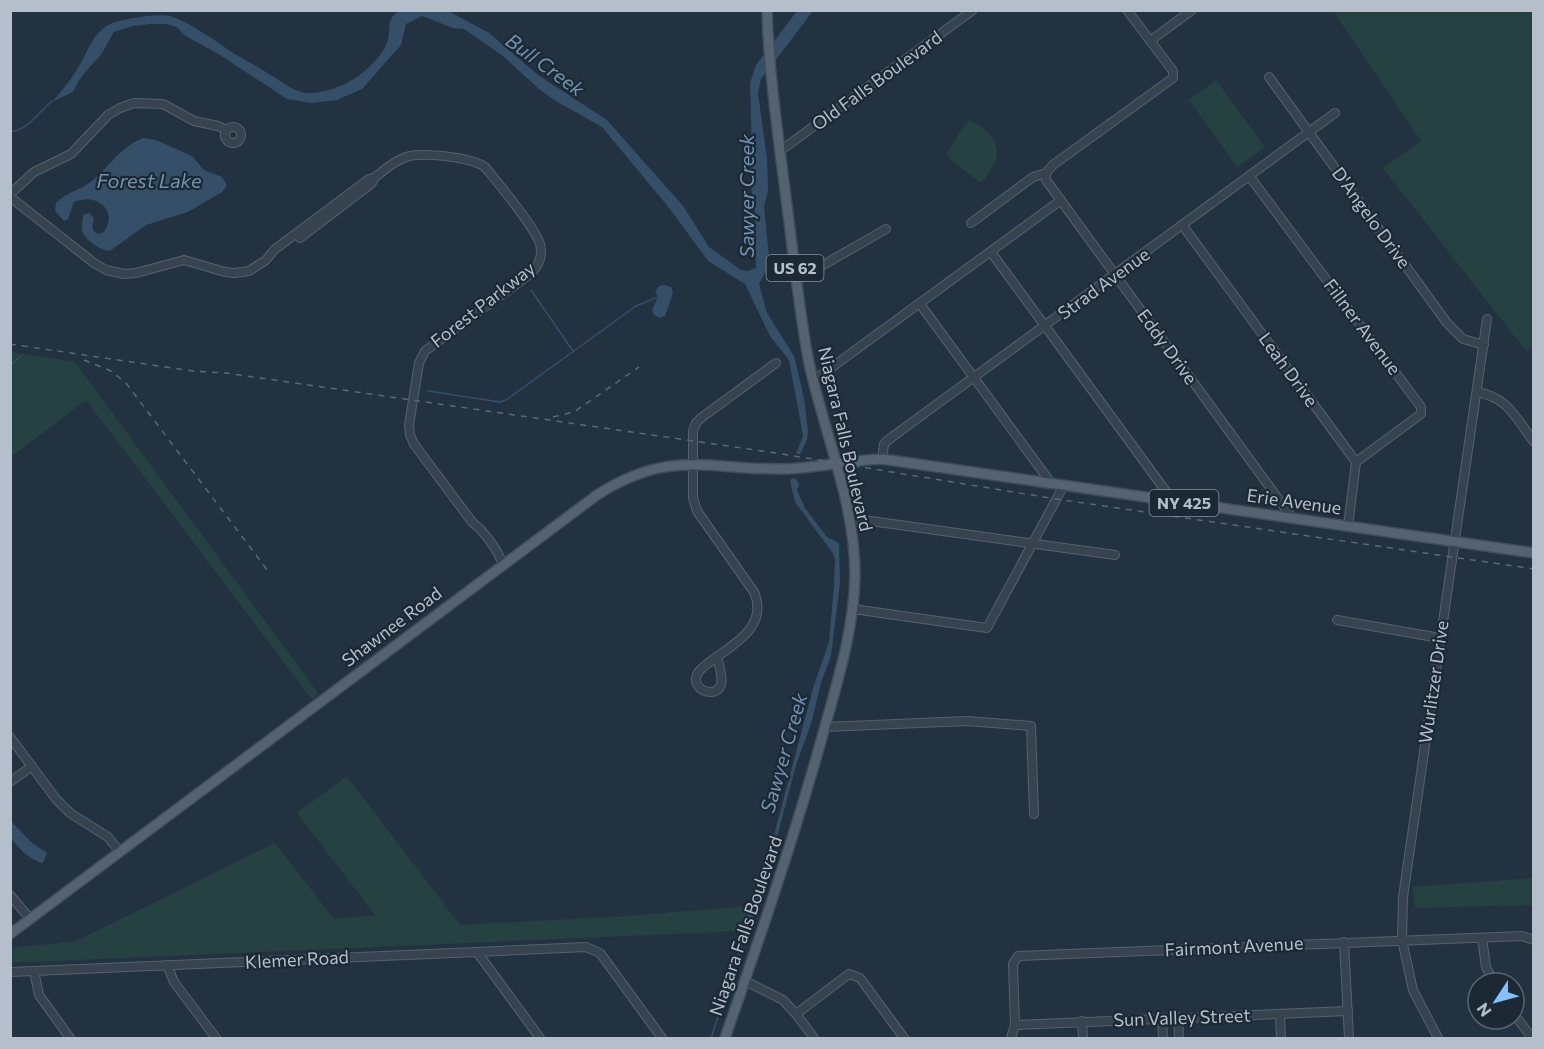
<svg xmlns="http://www.w3.org/2000/svg" width="1544" height="1049" font-family="Commissioner,sans-serif">
	<style>
		.green { fill: #254141 }
		.water { fill: #354f68 }
		.lines { fill: none; stroke-linecap: round; stroke-linejoin: round }
		.stream { stroke: #354f68; stroke-width: 1.5 }
		.minor-casing { stroke: #55626e; stroke-width: 10 }
		.major-casing { stroke: #414d59; stroke-width: 12 }
		.minor { stroke: #374450; stroke-width: 8 }
		.major { stroke: #556370; stroke-width: 9 }
		.rail { stroke: #596877; stroke-width: 1.5; stroke-dasharray: 6 6; stroke-linecap: butt }
		.labels { text-anchor: middle; stroke-width: 4.5; stroke-linejoin: round; paint-order: stroke }
		.shield { fill: #1c2935; stroke: #86929e; stroke-width: 1.5 }
		.shield-label { font-size: 16px; font-weight: bold; fill: #b4bfcb }
		.street-label { font-size: 18px; fill: #b4bfcb; stroke: #1c2935 }
		.water-label { font-size: 20px; font-style: italic; fill: #7192b0; stroke: #1c2935 }
	</style>
	<rect width="100%" height="100%" fill="#233240"/>
	<g class="green">
		<polygon points="1333,11 1533,11 1534,346 1526,351 1383,168 1421,141"/>
		<polygon points="1216,80 1265,147 1237,167 1189,100"/>
		<path d="M 968,120 C 981,124 998,138 997,154 C 996,164 988,175 981,183 L 948,158 L 947,152 Z"/>
		<polygon points="11,352 75,362 318,693 313,701 86,400 11,457"/>
		<polygon points="347,776 460,925 625,916 752,906 742,931 11,963 10,948 76,941 275,843 334,919 375,915 297,813"/>
		<polygon points="1533,878 1533,905 1415,908 1412,887"/>
	</g>
	<g class="water">
		<path d="M 443,10 L 452,13 L 489,33 L 538,75 L 607,120 L 683,206 L 709,247 L 741,270 L 748,271 L 756,268 L 755,212 L 749,174 L 752,153 L 750,83 L 756,65 L 797,11 L 813,11 L 761,79 L 758,93 L 767,159 L 768,191 L 764,206 L 769,258 L 766,271 L 759,284 L 767,313 L 794,356 L 804,398 L 808,432 L 807,440 L 800,454 L 796,454 L 803,436 L 789,360 L 770,336 L 745,284 L 708,261 L 670,209 L 602,127 L 554,100 L 539,89 L 503,56 L 464,29 L 453,28 L 422,16 L 406,24 L 401,45 L 362,89 L 337,100 L 311,103 L 287,99 L 220,55 L 184,35 L 177,27 L 166,24 L 151,24 L 133,26 L 114,32 C 109,40 105,50 99,57 C 88,69 80,76 73,92 L 52,102 C 64,89 76,73 84,57 C 89,46 96,32 108,25 C 118,19 160,13 170,16 C 193,24 214,40 233,53 C 245,60 257,66 269,74 C 279,80 293,91 305,93 C 317,94 335,89 345,84 C 361,76 384,57 388,39 C 391,26 386,20 399,11 Z"/>
		<path d="M 143,138 L 156,140 L 192,156 L 204,170 L 222,177 L 227,185 L 222,192 L 188,212 L 146,225 L 110,251 C 100,250 85,241 82,230 C 81,226 83,219 83,215 L 89,213 L 94,218 C 92,225 91,231 98,234 L 104,232 C 119,210 96,192 74,202 L 68,219 L 64,221 L 55,211 L 56,203 C 67,191 80,191 92,181 C 111,165 119,148 143,138 Z"/>
		<polygon points="664,285 671,287 673,293 665,316 660,318 654,315 652,310 658,297 655,291 659,286"/>
		<polygon points="792,478 796,479 799,484 797,490 805,508 827,537 839,543 840,583 831,656 821,683 811,724 796,765 766,879 740,953 735,952 770,850 814,685 829,642 834,585 835,559 832,552 795,502 790,481"/>
		<path d="M 10,820 L 31,842 L 47,853 L 43,863 C 31,861 18,848 11,838 Z"/>
	</g>
	<g class="lines">
		<g class="stream">
			<path d="M 10,132 C 29,129 38,113 52,101"/>
			<polyline points="531,290 573,351"/>
			<polyline points="10,365 22,356"/>
			<polyline points="428,391 500,402 506,400 636,306 658,297"/>
			<polyline points="711,1038 740,951"/>
		</g>
		<defs>
			<g id="minor">
				<polyline points="1150,41 1192,10"/>
				<polyline points="1269,77 1447,323 1463,339 1484,345"/>
				<circle cx="233" cy="135" r="8"/>
				<polyline points="780,151 973,10"/>
				<polyline points="1046,173 1046,180 1293,519"/>
				<polyline points="1250,177 1421,407 1421,414 1356,462"/>
				<polyline points="10,194 34,172 71,154 108,115 120,108 134,103 163,104 194,121 218,126 226,130"/>
				<path d="M 10,197 L 94,263 L 106,270 L 124,274 L 136,273 L 184,260 L 225,272 L 234,273 L 249,271 L 266,260 L 274,250 L 369,179 L 374,178 C 384,170 394,161 406,157 C 422,152 471,157 485,167 C 498,183 535,227 540,244 C 543,256 539,266 530,274 L 425,351 L 419,363 L 409,425 L 410,435 L 414,444 L 472,522 C 484,531 498,550 503,565"/>
				<polyline points="971,223 1033,177 1046,173 1053,165 1173,78 1173,71 1127,10"/>
				<polyline points="1183,226 1356,462 1348,526"/>
				<polyline points="300,238 372,183 374,178"/>
				<polyline points="991,252 1173,501"/>
				<polyline points="797,280 886,229"/>
				<polyline points="920,304 1051,483"/>
				<polyline points="813,381 1061,200"/>
				<path d="M 1477,392 C 1509,398 1515,417 1534,442"/>
				<polyline points="882,459 884,444 888,440 1335,113"/>
				<polyline points="849,518 1115,555"/>
				<polyline points="853,609 987,628 1064,485"/>
				<polyline points="1337,620 1440,638"/>
				<path d="M 717,656 C 719,668 729,690 711,692 C 706,692 701,690 698,686 C 680,660 777,645 754,592 L 697,511 L 693,498 L 693,431 L 696,423 L 701,418 L 776,363"/>
				<polyline points="825,727 967,721 1031,726 1034,814"/>
				<polyline points="10,737 56,799 70,813 108,837 119,851"/>
				<polyline points="10,782 32,766"/>
				<polyline points="10,895 30,919"/>
				<polyline points="1482,938 1486,967 1494,983"/>
				<polyline points="1344,942 1349,1038"/>
				<polyline points="477,952 586,947 600,953 662,1038"/>
				<polyline points="167,965 174,982 216,1038"/>
				<polyline points="34,971 39,995 70,1038"/>
				<polyline points="10,972 477,952 540,1038"/>
				<polyline points="745,981 783,1000 796,1014 814,1038"/>
				<polyline points="796,1014 849,974 860,978 904,1038"/>
				<polyline points="1280,1014 1281,1038"/>
				<polyline points="1514,1014 1532,1038"/>
				<polyline points="1178,1017 1179,1038"/>
				<polyline points="1162,1018 1163,1038"/>
				<polyline points="1082,1021 1083,1038"/>
				<polyline points="1015,1025 1348,1011"/>
				<polyline points="1011,1038 1015,1025 1013,964 1018,956 1522,936 1534,940"/>
				<polyline points="1438,1038 1413,990 1402,940 1403,897 1487,319"/>
			</g>
			<g id="major">
				<path d="M 10,934 L 597,495 C 670,448 708,470 785,469 C 818,468 849,460 882,459 L 1534,553"/>
				<path d="M 725,1038 C 759,940 793,841 821,741 C 836,686 854,632 855,575 C 855,502 824,433 809,363 C 799,311 794,258 787,206 C 779,141 769,76 767,10"/>
			</g>
		</defs>
		<use href="#minor" class="minor-casing"/>
		<use href="#major" class="major-casing"/>
		<use href="#minor" class="minor"/>
		<use href="#major" class="major"/>
		<g class="rail">
			<polyline points="10,344 193,371 226,373 776,453 1056,499 1534,569"/>
			<polyline points="84,360 111,371 126,383 268,571"/>
			<polyline points="553,417 574,412 639,367"/>
		</g>
	</g>
	<g class="labels">
		<g class="shield">
			<rect x="766.5" y="255" width="57" height="26" rx="4.5"/>
			<rect x="1149.5" y="490" width="69" height="26" rx="4.5"/>
		</g>
		<g class="shield-label">
			<text x="795" y="274">US 62</text>
			<text x="1184" y="509">NY 425</text>
		</g>
		<g class="street-label">
			<text transform="translate(877 81) rotate(-36)" y="6">Old Falls Boulevard</text>
			<text transform="translate(1371 218) rotate(54)" y="6">D'Angelo Drive</text>
			<text transform="translate(1104 284) rotate(-36)" y="6">Strad Avenue</text>
			<text transform="translate(483 305) rotate(-38)" y="6">Forest Parkway</text>
			<text transform="translate(1362 327) rotate(53)" y="6">Fillner Avenue</text>
			<text transform="translate(1167 347) rotate(54)" y="6">Eddy Drive</text>
			<text transform="translate(1288 370) rotate(54)" y="6">Leah Drive</text>
			<text transform="translate(845 439) rotate(77)" y="6">Niagara Falls Boulevard</text>
			<text transform="translate(1294 502) rotate(8)" y="6">Erie Avenue</text>
			<text transform="translate(392 627) rotate(-37)" y="6">Shawnee Road</text>
			<text transform="translate(1434 682) rotate(-82)" y="6">Wurlitzer Drive</text>
			<text transform="translate(746 926) rotate(-71)" y="6">Niagara Falls Boulevard</text>
			<text transform="translate(1234 947) rotate(-3)" y="6">Fairmont Avenue</text>
			<text transform="translate(297 960) rotate(-3)" y="6">Klemer Road</text>
			<text transform="translate(1182 1018) rotate(-2)" y="6">Sun Valley Street</text>
		</g>
		<g class="water-label">
			<text transform="translate(545 65) rotate(36)" y="7">Bull Creek</text>
			<text x="149" y="188">Forest Lake</text>
			<text transform="translate(747 196) rotate(-90)" y="7">Sawyer Creek</text>
			<text transform="translate(784 753) rotate(-74)" y="7">Sawyer Creek</text>
		</g>
	</g>
	<rect width="1544" height="1049" fill="none" stroke="#b4bfcb" stroke-width="24"/>
	<g transform="translate(1496 1001) rotate(234)"><circle r="28" fill="#1c2935" stroke="#596571" stroke-width="1.5"/>
	<path d="M0-4.5L10 22L0 15L-10 22Z" fill="#85bffe"/>
	<text y="-9" font-size="16" font-weight="bold" text-anchor="middle" fill="#b4bfcb">N</text>
	</g>
</svg>
